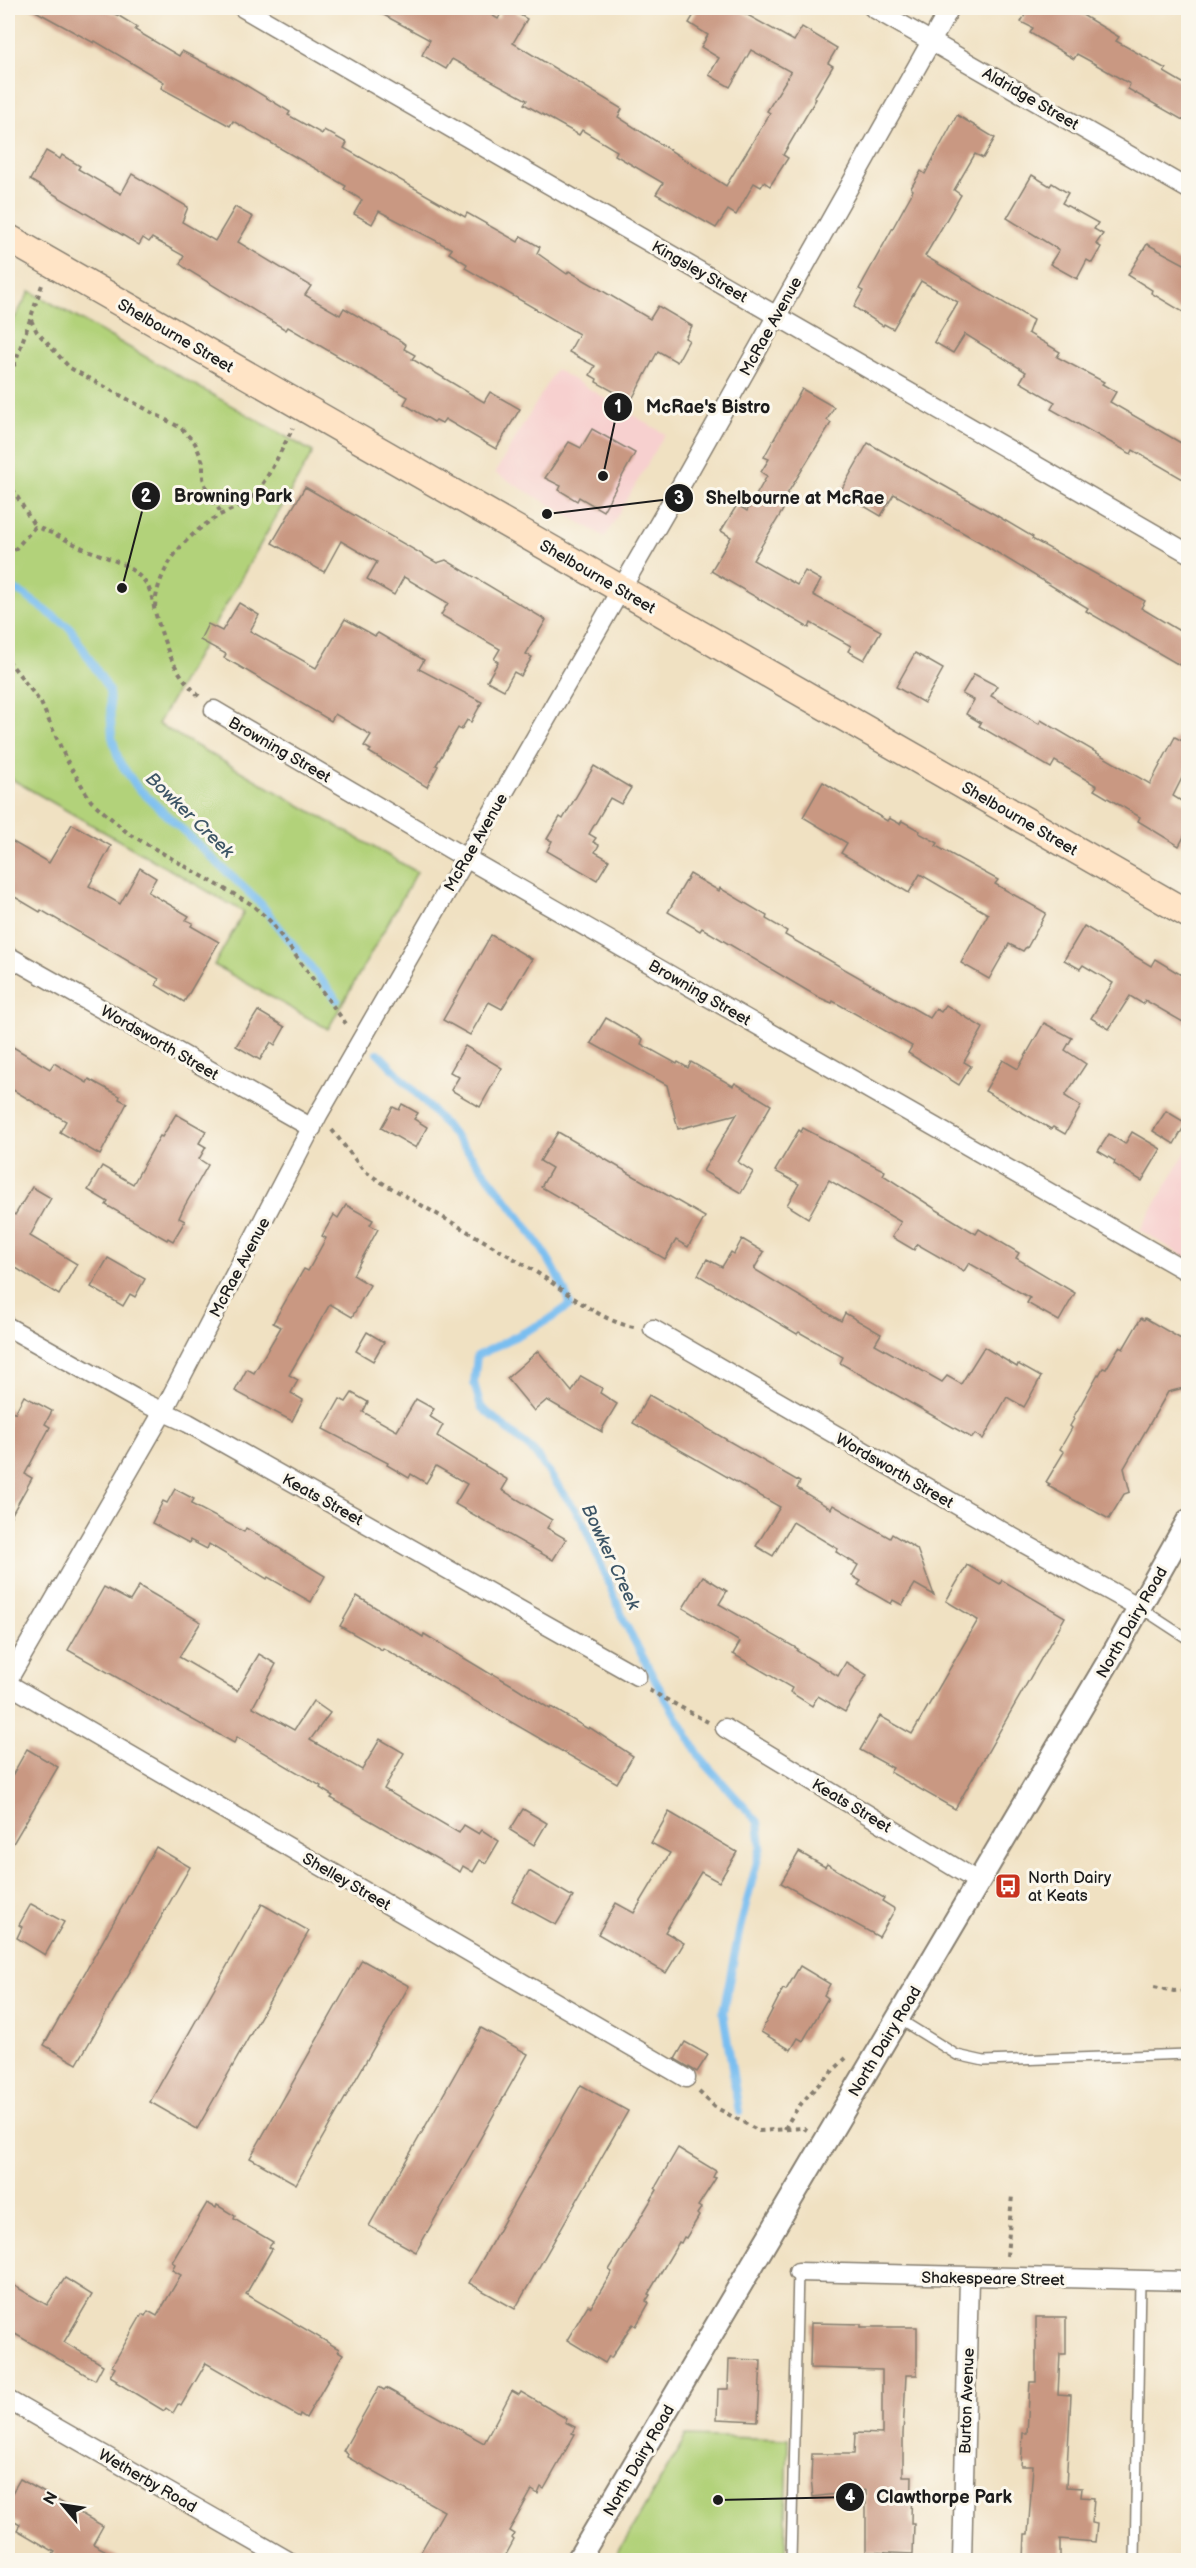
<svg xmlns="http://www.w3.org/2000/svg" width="1196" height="2568" font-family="'Balsamiq Sans',sans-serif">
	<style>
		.built { fill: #f7d0cf }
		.green { fill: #b2d27a; stroke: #67774b; stroke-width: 1.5 }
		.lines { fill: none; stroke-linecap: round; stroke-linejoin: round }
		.stream { stroke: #79bef0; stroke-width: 8 }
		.building { fill: #c99882 }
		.service-casing { stroke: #867e6f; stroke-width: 12 }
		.minor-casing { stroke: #867e6f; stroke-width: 21 }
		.tertiary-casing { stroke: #867e6f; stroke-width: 26 }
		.secondary-casing { stroke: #867e6f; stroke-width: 30 }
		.path { stroke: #867e6f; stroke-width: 4; stroke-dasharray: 4.5 4.5; stroke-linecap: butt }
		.service { stroke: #fff; stroke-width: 9 }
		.minor { stroke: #fff; stroke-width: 18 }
		.tertiary { stroke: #fff; stroke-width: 22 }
		.secondary { stroke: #ffe4c6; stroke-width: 27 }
		.labels { text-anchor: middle; stroke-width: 6; stroke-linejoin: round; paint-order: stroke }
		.street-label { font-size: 16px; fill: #1c1c1c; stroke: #fbf7ec }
		.poi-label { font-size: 16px; fill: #1c1c1c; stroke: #fbf7ec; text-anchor: start }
		.water-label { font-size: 18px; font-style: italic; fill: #3d5566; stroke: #fbf7ec }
		.leader { fill: none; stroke: #1c1c1c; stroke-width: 2 }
		.callout-dot { fill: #1c1c1c; stroke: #fbf7ec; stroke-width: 2 }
		.mark-label { font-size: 18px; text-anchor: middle; font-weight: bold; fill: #fff }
		.callout-label { font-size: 18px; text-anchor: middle; font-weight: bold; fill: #1c1c1c; stroke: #fbf7ec; stroke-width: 6; stroke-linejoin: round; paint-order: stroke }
	</style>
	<rect width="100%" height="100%" fill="#fbf7ec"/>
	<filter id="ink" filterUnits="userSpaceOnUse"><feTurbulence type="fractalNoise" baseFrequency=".0167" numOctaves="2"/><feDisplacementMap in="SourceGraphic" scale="12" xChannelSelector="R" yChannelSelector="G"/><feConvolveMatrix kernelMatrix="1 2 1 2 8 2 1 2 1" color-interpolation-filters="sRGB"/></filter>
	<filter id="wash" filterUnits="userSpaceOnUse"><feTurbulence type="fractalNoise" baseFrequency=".008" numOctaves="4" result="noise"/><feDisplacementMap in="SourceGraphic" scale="24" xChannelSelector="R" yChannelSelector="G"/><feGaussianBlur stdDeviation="1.35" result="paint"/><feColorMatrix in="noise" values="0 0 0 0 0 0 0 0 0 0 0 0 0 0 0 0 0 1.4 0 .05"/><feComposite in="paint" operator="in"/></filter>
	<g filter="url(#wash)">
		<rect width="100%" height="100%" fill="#f0e1c2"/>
		<g class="built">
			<polygon points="556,369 665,434 605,537 495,473"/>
			<polygon points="1188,1148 1188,1259 1140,1230"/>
		</g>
		<g class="green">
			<polygon points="30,291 313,452 158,724 417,872 328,1029 214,965 244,912 8,777 8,330"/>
			<polygon points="686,2436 788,2439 785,2560 614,2560"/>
		</g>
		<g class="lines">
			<g class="stream">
				<polyline points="8,587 23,594 70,628 109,690 112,737 119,761 137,787 261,904 337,1000"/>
				<path d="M 378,1053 C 424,1100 466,1147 506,1199 C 531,1232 557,1266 570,1305 L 550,1319 L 477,1356 L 474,1383 L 481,1407 L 534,1452 L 582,1519 L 626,1625 L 656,1682 L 702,1760 L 758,1822 L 761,1846 L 740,1928 L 723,2012 L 739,2112"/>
			</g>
		</g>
		<g id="blocks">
			<g class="building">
				<polygon points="30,8 101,8 119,16 137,27 135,30 179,56 182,51 239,81 290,112 288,115 322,134 324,130 347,143 344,148 465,217 467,213 518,242 521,236 540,247 537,253 567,274 569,271 650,319 658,306 692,326 685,338 689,340 677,362 658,351 631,401 596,382 597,379 590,375 595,366 569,352 579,334 465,268 467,264 449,253 452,249 379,211 372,224 354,214 362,200 344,189 346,186 233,121 230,126 161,88 164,82 95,41 94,43"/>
				<polygon points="371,8 480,8 498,19 504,8 508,8 527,19 513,43 622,109 618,117 726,186 766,120 770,113 767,111 791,72 751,50 730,87 709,75 719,58 701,47 708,35 689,23 698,8 735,8 794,41 802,27 837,48 828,63 833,66 814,98 816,99 783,155 788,158 770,186 764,182 761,187 754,183 736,215 728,210 716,228 656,194 663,183 615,155 617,151 582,130 579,135 524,104 527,100 452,59 446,69 422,55 430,40"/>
				<polygon points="1029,8 1071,8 1119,37 1116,41 1166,69 1164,72 1188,86 1188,123 1128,89 1130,84 1088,60 1077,54 1074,59 1030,33 1033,28 1021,22"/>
				<polygon points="957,115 995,138 983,158 975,154 954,190 961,195 925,256 1033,320 1028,333 1060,352 1057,357 1104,382 1102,384 1116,392 1110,402 1188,447 1188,482 1133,450 1131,454 1051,409 1055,402 1020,382 1026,372 965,334 953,353 934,342 958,302 921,281 893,329 884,324 883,326 854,307 863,291 859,289 911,195 913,190 911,188 921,171 925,174"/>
				<polygon points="46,151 60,159 62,155 80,166 78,169 121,194 132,174 188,207 182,222 215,241 235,207 253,217 238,242 311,286 305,295 340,315 344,308 401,341 406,345 404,349 415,355 412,359 484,402 490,392 520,409 496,449 445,419 442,423 436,420 434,422 404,404 408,397 288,327 286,330 188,270 180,264 184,256 152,238 149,242 143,238 139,245 30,180"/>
				<polygon points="1032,175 1050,186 1052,183 1068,193 1062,203 1098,223 1094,229 1103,234 1096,244 1101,247 1092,263 1087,260 1077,279 1050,264 1059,250 1007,218"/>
				<polygon points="1147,244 1188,266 1188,315 1151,293 1152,290 1128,275"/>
				<polygon points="802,389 834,407 827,420 831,423 779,507 783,510 753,560 797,585 805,571 821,580 813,595 881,631 864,660 848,651 851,646 811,623 809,628 711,571 731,537 721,531 737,505 747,511 767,476 761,472 769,459 764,457"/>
				<polygon points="592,429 635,453 603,511 579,497 577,501 559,490 561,486 545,478 569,442 581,448"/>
				<polygon points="868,443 994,514 1033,537 1032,539 1145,601 1141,608 1188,636 1188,670 1086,611 1088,608 978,541 894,494 881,516 840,492"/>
				<polygon points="305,487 437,563 446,560 546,620 526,654 532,657 521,676 514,672 504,690 487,681 498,662 494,659 500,649 441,615 448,603 404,577 394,595 367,579 377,562 341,541 324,572 272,543"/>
				<polygon points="239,603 259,615 250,631 316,668 345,619 375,636 378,633 424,660 419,669 482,702 471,722 467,720 461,730 458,728 436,765 438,766 427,787 369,752 371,750 364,746 371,735 335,714 331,721 237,665 224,658 226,654 200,640 208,624 222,631"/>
				<polygon points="915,653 943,669 924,703 896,687"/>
				<polygon points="974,674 997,686 991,696 1039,724 1041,720 1150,784 1175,737 1188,744 1188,766 1173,796 1188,805 1188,829 1179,846 1138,821 1140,817 1094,790 1097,786 1055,761 1051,768 979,726 981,723 966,714 974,700 962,694"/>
				<polygon points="594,766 631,788 621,804 610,798 589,834 596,838 593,842 599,845 595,852 609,860 597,880 547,851 552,841 547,839 560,817 563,819"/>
				<polygon points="823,782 887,821 889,818 900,824 902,821 920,831 919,833 938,843 936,846 998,880 995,884 1046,913 1027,948 1026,947 1023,951 1009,944 989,979 961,963 988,914 920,874 909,893 841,853 847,843 803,817"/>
				<polygon points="72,824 111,846 89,886 120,904 140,868 156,878 148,892 189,916 186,920 193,923 191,926 219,942 184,1002 156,985 159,979 41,910 40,912 8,893 8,839 49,863"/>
				<polygon points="690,874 719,891 720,888 767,916 766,919 787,931 785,935 930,1018 936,1009 941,1012 946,1005 983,1028 964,1062 971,1066 959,1085 908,1053 912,1046 833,1001 832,1003 818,997 702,928 700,931 668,912"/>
				<polygon points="1084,926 1151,966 1155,959 1188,979 1188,1025 1145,1000 1143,1004 1130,996 1109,1029 1091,1018 1113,983 1083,965 1080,969 1064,960"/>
				<polygon points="491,935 532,959 502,1009 489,1002 470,1035 443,1020"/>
				<polygon points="258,1011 285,1027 275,1045 271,1042 260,1060 236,1046"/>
				<polygon points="606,1018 643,1039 641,1044 677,1064 678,1062 688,1068 691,1062 733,1086 735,1083 771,1105 738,1162 753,1172 741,1193 703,1171 737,1114 678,1129 667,1085 591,1043"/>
				<polygon points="1044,1023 1072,1038 1065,1050 1086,1064 1065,1096 1081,1106 1065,1134 1053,1127 1051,1129 985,1091 1003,1060 1018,1069"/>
				<polygon points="8,1044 50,1069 54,1063 87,1083 89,1079 120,1096 119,1099 127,1103 100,1155 60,1132 66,1121 8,1087"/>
				<polygon points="465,1046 502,1068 480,1107 451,1090 459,1077 450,1072"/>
				<polygon points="402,1104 418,1113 414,1119 427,1127 416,1148 381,1128 393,1107 399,1110"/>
				<polygon points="1166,1111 1186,1123 1174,1144 1153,1131"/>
				<polygon points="176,1114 206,1131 199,1143 206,1147 199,1159 208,1165 184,1207 179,1218 185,1221 173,1241 168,1238 167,1240 106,1205 108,1202 88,1190 102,1166 133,1184 160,1136 162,1137"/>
				<polygon points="803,1128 885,1171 883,1175 937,1210 976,1234 979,1229 1019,1253 1016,1258 1075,1293 1059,1321 1027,1303 1030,1298 969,1263 964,1271 917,1244 914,1250 892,1237 901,1222 829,1180 808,1218 787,1205 799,1184 775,1171 799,1130 801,1132"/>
				<polygon points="558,1132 705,1217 688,1247 676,1240 665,1259 541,1187 552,1168 540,1161"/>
				<polygon points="1132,1132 1161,1149 1142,1181 1114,1164 1115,1161 1098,1151 1109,1134 1125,1144"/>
				<polygon points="32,1187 51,1198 30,1236 77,1264 59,1295 8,1263 8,1210 15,1215"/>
				<polygon points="346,1205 373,1220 370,1225 378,1229 353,1275 370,1285 352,1317 330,1304 289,1375 298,1380 291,1393 303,1400 292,1421 235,1391 247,1369 254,1373 281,1327 273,1323 304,1269 308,1271 326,1238 322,1236 334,1215 338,1218"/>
				<polygon points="742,1239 764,1252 754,1269 841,1321 845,1313 881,1334 875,1344 942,1382 947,1376 961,1384 984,1347 1017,1367 1018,1364 1041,1377 1024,1407 1007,1397 983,1439 975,1434 972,1438 840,1363 843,1357 799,1332 797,1334 698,1275 707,1259 722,1267 731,1252 734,1254"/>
				<polygon points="108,1258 145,1279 135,1297 130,1294 123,1306 91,1287"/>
				<polygon points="1141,1318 1144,1320 1145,1318 1188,1343 1188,1387 1168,1392 1124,1468 1130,1492 1124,1494 1109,1519 1048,1486 1050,1484 1046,1482 1064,1452 1060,1449 1072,1428 1070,1426 1074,1419 1073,1418 1098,1374 1099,1375 1103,1368 1106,1369 1119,1347 1123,1349"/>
				<polygon points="367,1332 384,1342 373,1361 356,1351"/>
				<polygon points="538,1351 572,1392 581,1376 602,1388 600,1393 617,1404 602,1429 602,1432 547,1400 534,1411 507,1378"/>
				<polygon points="352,1393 368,1402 363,1412 397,1431 416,1399 434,1409 429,1416 443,1425 437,1436 508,1480 502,1490 552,1520 547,1528 566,1539 553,1560 455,1504 467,1484 436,1466 426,1483 411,1474 409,1478 387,1465 388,1463 323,1429 340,1399 346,1402"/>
				<polygon points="649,1395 800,1482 797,1488 831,1509 833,1505 890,1538 892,1534 917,1549 934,1595 915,1584 902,1605 893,1600 891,1604 858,1585 861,1581 852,1576 858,1565 836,1552 838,1549 793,1522 773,1556 756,1546 780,1507 633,1423"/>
				<polygon points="24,1396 52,1411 45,1424 50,1427 25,1474 32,1478 8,1521 8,1408 15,1413"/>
				<polygon points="175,1489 194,1499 191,1504 244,1532 246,1528 325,1576 311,1602 268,1577 267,1579 209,1544 207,1549 190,1540 189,1543 152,1523 163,1501 167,1503"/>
				<polygon points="967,1565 1000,1584 1002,1580 1065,1617 955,1809 890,1772 893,1768 860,1750 880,1716 912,1734 978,1620 946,1601"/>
				<polygon points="703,1576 727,1591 719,1604 798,1649 797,1651 838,1676 846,1662 867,1675 845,1712 818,1696 812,1706 790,1692 792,1688 733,1654 740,1642 683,1608"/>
				<polygon points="139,1586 201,1622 179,1657 237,1691 259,1654 276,1664 253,1707 294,1730 313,1701 330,1713 310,1740 362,1770 380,1739 404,1753 384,1789 459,1833 464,1825 479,1834 482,1830 499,1841 486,1863 480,1860 473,1872 463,1866 460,1872 331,1798 333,1796 320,1788 321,1786 237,1737 234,1743 68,1650 104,1587 130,1601"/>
				<polygon points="357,1596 423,1637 424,1634 492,1675 493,1674 514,1686 550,1709 551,1707 588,1729 589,1727 633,1756 617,1783 383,1648 382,1650 340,1626"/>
				<polygon points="27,1749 58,1767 8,1852 8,1783"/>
				<polygon points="523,1809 547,1823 534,1845 510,1830"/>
				<polygon points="669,1812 737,1852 719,1882 701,1872 665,1932 684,1943 666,1973 598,1934 616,1903 634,1913 670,1853 651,1843"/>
				<polygon points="156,1847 190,1867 77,2064 44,2045"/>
				<polygon points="799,1852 825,1867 827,1864 884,1898 882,1901 895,1909 879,1937 781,1883"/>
				<polygon points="529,1871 573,1897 556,1925 512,1901"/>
				<polygon points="31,1904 64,1922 45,1955 17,1938 22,1927 19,1925"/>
				<polygon points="262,1904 309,1931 197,2129 150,2102"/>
				<polygon points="362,1960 409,1986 296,2184 250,2158"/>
				<polygon points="800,1966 830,1984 824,1995 828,1998 803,2041 798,2038 791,2050 761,2032 783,1989 786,1990"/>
				<polygon points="481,2028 528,2054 416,2252 369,2226"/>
				<polygon points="685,2042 708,2055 697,2072 675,2059"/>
				<polygon points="581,2085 628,2111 515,2309 469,2283"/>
				<polygon points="678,2148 716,2171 713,2177 716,2178 698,2206 701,2208 697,2214 699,2216 686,2238 684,2237 681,2243 679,2242 648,2294 650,2295 646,2301 649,2303 636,2326 633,2324 629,2329 611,2358 609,2356 605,2363 567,2340 588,2305 591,2307 612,2272 609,2270 657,2190 655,2188"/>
				<polygon points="207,2203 216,2208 217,2205 235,2216 234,2219 273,2242 269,2247 272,2249 246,2294 339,2349 338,2351 343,2354 306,2418 300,2414 299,2417 206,2363 181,2406 178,2404 173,2413 166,2408 164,2411 146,2400 116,2382 117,2380 110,2376 115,2368 112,2366 142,2314 145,2316 148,2311 157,2316 181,2275 172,2270 175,2264 172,2262"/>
				<polygon points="65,2278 92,2295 64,2342 103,2365 95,2380 8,2330 8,2282 47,2305"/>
				<polygon points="1036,2317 1066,2317 1066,2354 1060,2354 1058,2394 1071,2395 1066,2487 1082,2488 1081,2497 1094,2498 1092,2523 1097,2524 1095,2542 1060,2539 1060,2560 1024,2560 1025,2534 1028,2534 1033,2466 1021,2466 1023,2433 1027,2433 1030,2382 1036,2382"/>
				<polygon points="811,2323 861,2324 861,2327 917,2327 917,2375 906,2375 903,2434 903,2476 912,2476 911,2524 914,2524 913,2554 866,2552 866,2490 813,2497 811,2479 812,2454 854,2454 855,2433 882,2434 882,2370 810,2368"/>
				<polygon points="729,2359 761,2360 758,2421 717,2419 718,2389 728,2389"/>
				<polygon points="379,2387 384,2390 386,2388 484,2443 512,2391 519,2395 521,2392 567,2419 565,2422 575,2427 572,2433 575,2434 544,2489 541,2487 538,2494 532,2490 509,2531 514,2534 512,2538 514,2540 503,2560 416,2560 444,2511 347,2457 348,2454 343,2451"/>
				<polygon points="20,2479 103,2526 93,2544 123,2560 49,2560 55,2552 17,2530 20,2524 8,2517 8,2500"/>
			</g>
		</g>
	</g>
	<g filter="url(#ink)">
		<use href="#blocks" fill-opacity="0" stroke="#867e6f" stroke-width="1.5"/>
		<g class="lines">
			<defs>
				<g id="service">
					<polyline points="1139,1607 1188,1639"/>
					<polyline points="899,2019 957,2055 984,2061 1188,2054"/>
					<polyline points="791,2560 798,2272"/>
					<polyline points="1135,2560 1140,2281"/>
				</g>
				<g id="minor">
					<polyline points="243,8 1188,553"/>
					<polyline points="873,8 1188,189"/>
					<polyline points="214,710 450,849 1188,1272"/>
					<polyline points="8,956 312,1128"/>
					<polyline points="8,1327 138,1400 188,1423 637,1676"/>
					<polyline points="653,1329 1014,1538 1139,1607"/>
					<polyline points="8,1680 163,1412 318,1115 688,473 950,8"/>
					<polyline points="8,1684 686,2078"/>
					<polyline points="725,1728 979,1882"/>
					<polyline points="798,2272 1188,2281"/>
					<polyline points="8,2400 287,2560"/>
					<polyline points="962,2560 969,2278"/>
				</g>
				<polyline id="tertiary" points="578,2560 1117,1647 1188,1521"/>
				<polyline id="secondary" points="8,238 1188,914"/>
			</defs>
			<use href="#service" class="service-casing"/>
			<use href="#minor" class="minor-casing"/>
			<use href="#tertiary" class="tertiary-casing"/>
			<use href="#secondary" class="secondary-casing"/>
			<g class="path">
				<polyline points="31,320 37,332 70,368 181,428 195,443 203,462 203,478 207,491 222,514"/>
				<polyline points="8,383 42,285"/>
				<polyline points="8,481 35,527"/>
				<path d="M 8,557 L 35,527 C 55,533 67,541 85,549 C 107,558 129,563 145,582 C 151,589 153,603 155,612 C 166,648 172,670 199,696"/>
				<path d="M 155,607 C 157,567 188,532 222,514 C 234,508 245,506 254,495 C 270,476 281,450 293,428"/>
				<polyline points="8,660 41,703 66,759 91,801 129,834 251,904 270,921 347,1025"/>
				<path d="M 332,1130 L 364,1171 L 381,1182 C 431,1211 482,1239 531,1269 C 561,1287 600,1322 634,1327"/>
				<polyline points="649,1690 708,1722"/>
				<polyline points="1154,1987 1174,1991 1188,1990"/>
				<polyline points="699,2092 715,2107 759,2131 804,2128 807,2130"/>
				<path d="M 785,2129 C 799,2100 823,2081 846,2058"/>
				<polyline points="1007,2256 1012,2195"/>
			</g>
			<use href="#service" class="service"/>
			<use href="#minor" class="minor"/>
			<use href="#tertiary" class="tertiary"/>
			<use href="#secondary" class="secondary"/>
		</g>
	</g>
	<defs>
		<symbol id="bus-square" viewBox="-11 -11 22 22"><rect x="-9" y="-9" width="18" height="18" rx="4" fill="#c8321e" stroke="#fbf7ec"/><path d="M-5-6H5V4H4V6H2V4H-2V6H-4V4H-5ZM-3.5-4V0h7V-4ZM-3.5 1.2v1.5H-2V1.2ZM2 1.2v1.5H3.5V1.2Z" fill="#fff"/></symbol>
	</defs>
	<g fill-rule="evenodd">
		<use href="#bus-square" x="993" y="1871" width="30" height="30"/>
	</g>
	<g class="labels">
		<g class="street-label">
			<text transform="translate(1031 98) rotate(30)" y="6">Aldridge Street</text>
			<text transform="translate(700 271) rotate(30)" y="6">Kingsley Street</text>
			<text transform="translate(770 326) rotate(-61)" y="6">McRae Avenue</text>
			<text transform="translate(176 335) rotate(30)" y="6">Shelbourne Street</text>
			<text transform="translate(598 576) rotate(30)" y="6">Shelbourne Street</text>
			<text transform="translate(280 749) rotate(30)" y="6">Browning Street</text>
			<text transform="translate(1020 818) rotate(30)" y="6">Shelbourne Street</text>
			<text transform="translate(475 842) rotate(-60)" y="6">McRae Avenue</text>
			<text transform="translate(700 992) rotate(30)" y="6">Browning Street</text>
			<text transform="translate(160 1042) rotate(30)" y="6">Wordsworth Street</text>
			<text transform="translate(239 1267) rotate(-62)" y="6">McRae Avenue</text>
			<text transform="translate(895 1470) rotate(30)" y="6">Wordsworth Street</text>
			<text transform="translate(323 1499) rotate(29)" y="6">Keats Street</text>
			<text transform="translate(1131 1622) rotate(-60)" y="6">North Dairy Road</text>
			<text transform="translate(852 1805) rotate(31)" y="6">Keats Street</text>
			<text transform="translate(347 1881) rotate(30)" y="6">Shelley Street</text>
			<text transform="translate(884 2041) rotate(-59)" y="6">North Dairy Road</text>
			<text transform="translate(993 2278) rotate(1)" y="6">Shakespeare Street</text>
			<text transform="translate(966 2401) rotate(-88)" y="6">Burton Avenue</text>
			<text transform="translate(638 2460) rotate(-60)" y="6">North Dairy Road</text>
			<text transform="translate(148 2480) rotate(30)" y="6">Wetherby Road</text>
		</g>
		<g class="poi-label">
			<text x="1028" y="1883">North Dairy<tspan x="1028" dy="18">at Keats</tspan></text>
		</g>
		<g class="water-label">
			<text transform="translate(190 815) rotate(44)" y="6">Bowker Creek</text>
			<text transform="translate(611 1557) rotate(65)" y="6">Bowker Creek</text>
		</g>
	</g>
	<path class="leader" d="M603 476L618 407M122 588L146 496M547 514L679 498M718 2500L850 2497"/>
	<g class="callout-dot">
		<circle cx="603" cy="476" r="6"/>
		<circle cx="122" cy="588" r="6"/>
		<circle cx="547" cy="514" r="6"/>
		<circle cx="718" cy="2500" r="6"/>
		<circle cx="618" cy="407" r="15"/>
		<circle cx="146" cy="496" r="15"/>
		<circle cx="679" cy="498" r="15"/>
		<circle cx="850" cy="2497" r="15"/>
	</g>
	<g class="mark-label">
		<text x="618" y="413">1</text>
		<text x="146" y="502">2</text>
		<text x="679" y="504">3</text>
		<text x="850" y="2503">4</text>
	</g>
	<g class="callout-label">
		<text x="708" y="413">McRae's Bistro</text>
		<text x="233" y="502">Browning Park</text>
		<text x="795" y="504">Shelbourne at McRae</text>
		<text x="944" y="2503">Clawthorpe Park</text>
	</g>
	<rect width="1196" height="2568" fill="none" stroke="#fbf7ec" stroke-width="30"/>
	<g transform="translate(63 2505) rotate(299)" stroke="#fbf7ec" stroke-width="4.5" paint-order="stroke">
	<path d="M0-4.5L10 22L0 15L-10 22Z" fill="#1c1c1c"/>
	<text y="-9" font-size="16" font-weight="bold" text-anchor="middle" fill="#1c1c1c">N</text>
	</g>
</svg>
